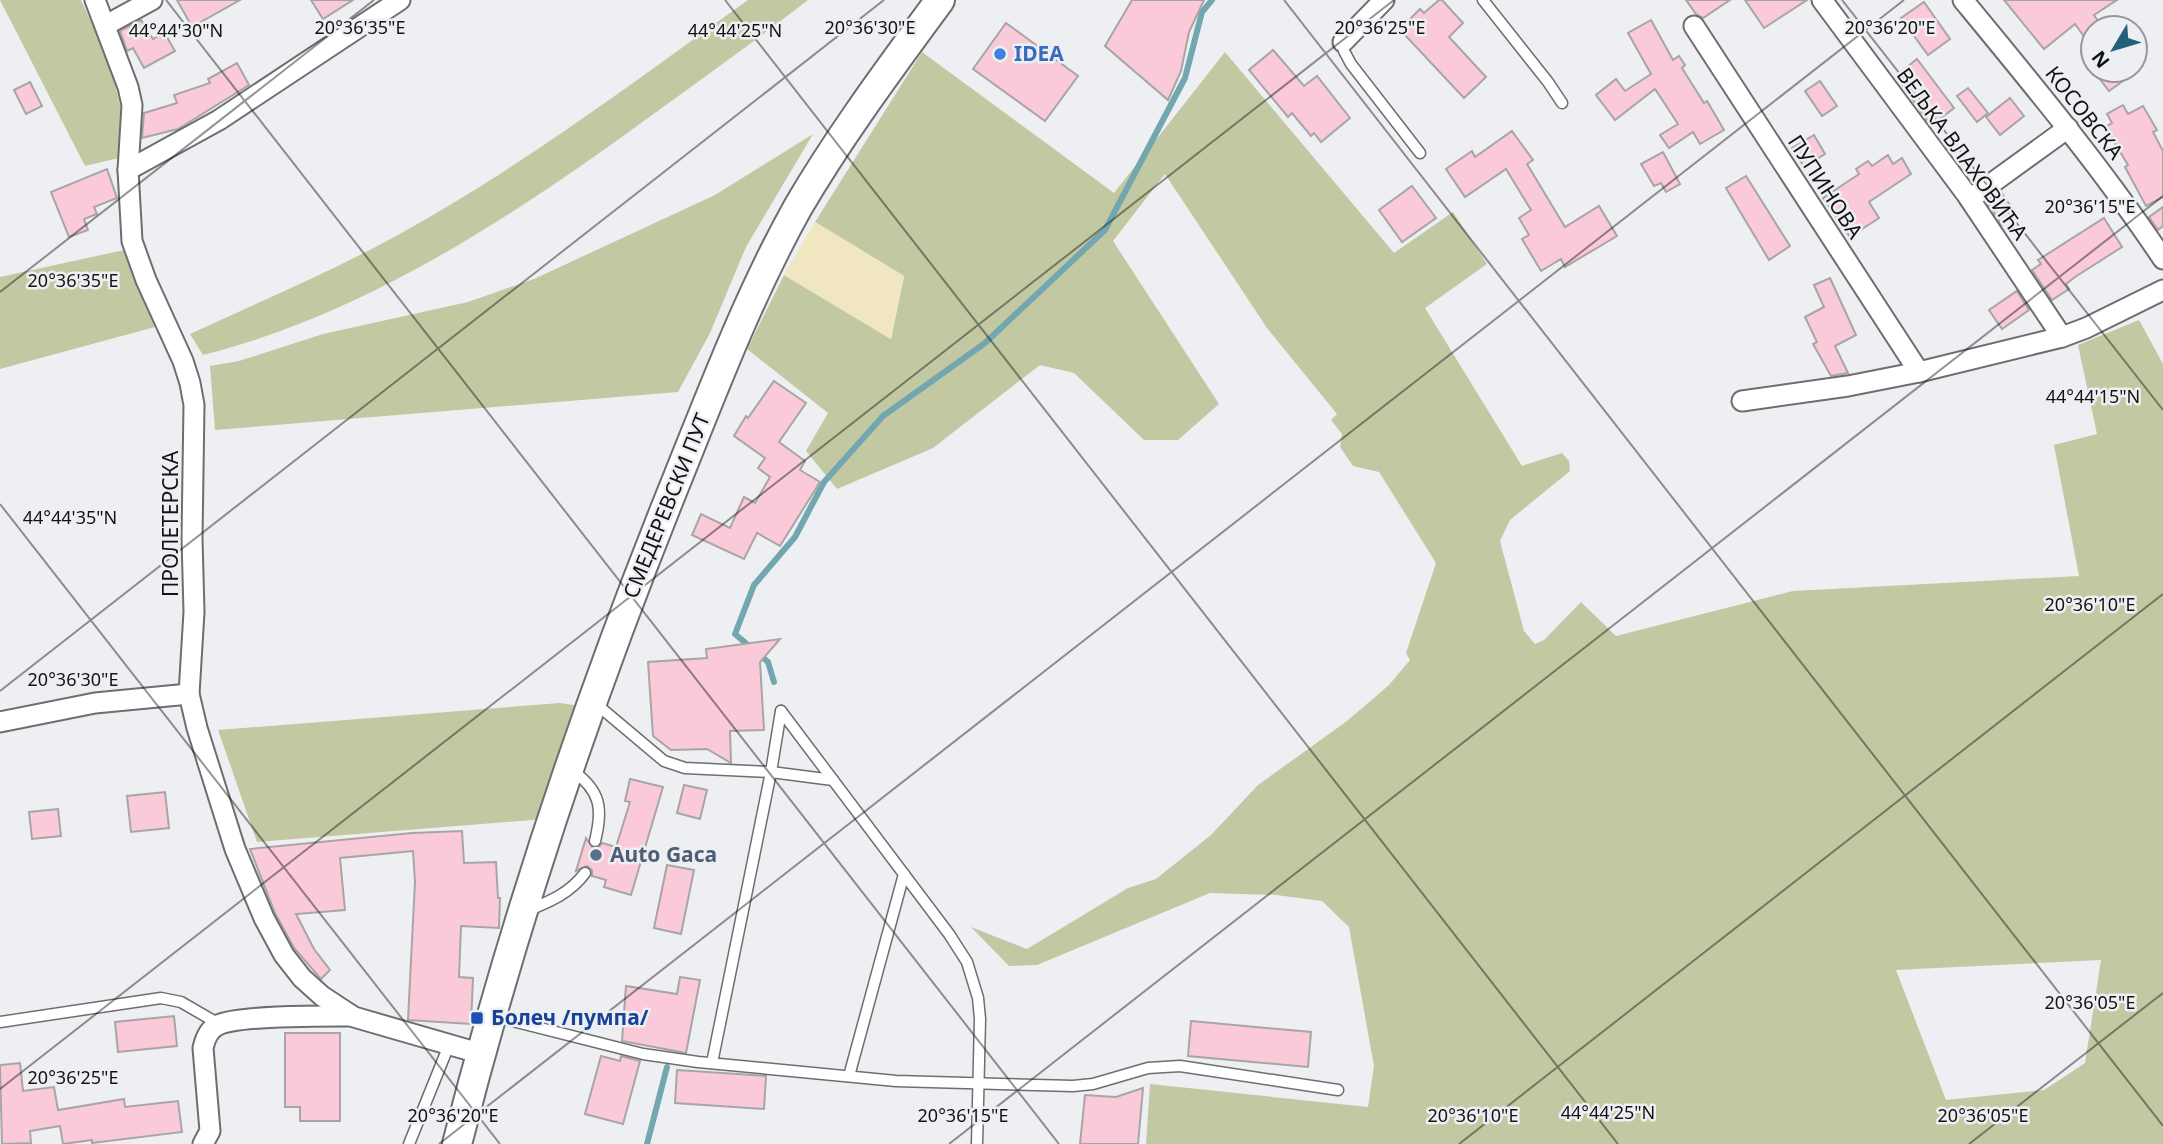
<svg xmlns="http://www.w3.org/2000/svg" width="2163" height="1144" font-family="'Noto Sans',sans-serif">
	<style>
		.green { fill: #c2c9a2; fill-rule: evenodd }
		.sand { fill: #f0e6c0 }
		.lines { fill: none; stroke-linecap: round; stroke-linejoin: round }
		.stream { stroke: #73a7b0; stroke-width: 6 }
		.building { fill: #facad8; stroke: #a8a5a6; stroke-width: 2 }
		.service-casing { stroke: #6d6e70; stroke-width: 13 }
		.minor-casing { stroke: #6d6e70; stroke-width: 23 }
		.secondary-casing { stroke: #6d6e70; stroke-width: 32 }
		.service { stroke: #fff; stroke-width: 10 }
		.minor { stroke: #fff; stroke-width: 19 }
		.secondary { stroke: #fff; stroke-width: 28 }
		.ticks { fill: none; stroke: #121314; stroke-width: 2; stroke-opacity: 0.45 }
		.shop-dot { fill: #3f7fe0; stroke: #eeeff2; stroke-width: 2.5 }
		.service-dot { fill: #5c6f8a; stroke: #eeeff2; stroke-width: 2.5 }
		.transit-dot { fill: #1a4fb4; stroke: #eeeff2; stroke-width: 2.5 }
		.labels { text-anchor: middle; stroke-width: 5; stroke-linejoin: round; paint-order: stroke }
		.shop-label { font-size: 21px; font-weight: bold; fill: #366cbe; stroke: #eeeff2; text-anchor: start }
		.street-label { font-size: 21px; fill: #121314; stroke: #eeeff2 }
		.service-label { font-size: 21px; font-weight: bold; fill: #4e5e75; stroke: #eeeff2; text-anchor: start }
		.transit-label { font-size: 21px; font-weight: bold; fill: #164399; stroke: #eeeff2; text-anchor: start }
		.ticks-label { font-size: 18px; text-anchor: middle; fill: #121314; stroke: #eeeff2; stroke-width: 5; stroke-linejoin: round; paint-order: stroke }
	</style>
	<rect width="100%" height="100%" fill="#eeeff2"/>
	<g class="green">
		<polygon points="0,0 81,0 110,62 122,114 119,158 85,166"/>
		<path d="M 748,0 L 808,0 C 759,38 709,74 659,110 C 521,211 370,313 203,355 L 190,334 C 259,302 330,272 396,236 C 520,168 634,82 748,0 Z"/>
		<path d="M 922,52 L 1114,193 L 1225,52 L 1394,253 L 1453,212 L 1487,264 L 1425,308 L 1522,466 L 1562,453 L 1569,461 L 1570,471 L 1510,520 L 1500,541 L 1524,631 L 1535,644 L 1544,640 L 1581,602 L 1616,636 L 1793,591 L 2079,576 L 2054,445 L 2097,434 L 2078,345 L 2139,320 L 2163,364 L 2163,1144 L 1146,1144 L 1150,1084 L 1368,1107 L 1374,1066 L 1349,927 L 1322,901 L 1276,895 L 1210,893 L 1037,965 L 1009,966 L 971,927 L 1027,949 L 1128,888 L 1156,879 L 1211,835 L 1258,785 L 1347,721 L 1389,685 L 1410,660 L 1406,653 L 1436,563 L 1379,472 L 1353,466 L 1340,447 L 1342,434 L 1331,420 L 1337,414 L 1267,328 L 1165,174 L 1113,241 L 1219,404 L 1178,440 L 1144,440 L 1074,373 L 1040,365 L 933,448 L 837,489 L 806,451 L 828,413 L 747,349 L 784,275 L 891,339 L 904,276 L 815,222 ZM 2101,960 L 2085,1063 L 2044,1090 L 1946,1100 L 1896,970 Z"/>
		<polygon points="813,134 746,247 710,333 678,392 215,430 210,366 239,361 323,334 468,302 534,279 715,195"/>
		<polygon points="124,250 155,327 0,369 0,277"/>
		<polygon points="560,703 580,706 544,819 257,842 218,730"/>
	</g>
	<polygon class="sand" points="815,222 904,276 891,339 784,275"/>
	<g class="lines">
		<g class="stream">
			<polyline points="774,682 768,662 735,634 754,585 795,537 824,482 883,416 985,343 1105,230 1185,78 1202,12 1212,0"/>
			<polyline points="647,1144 667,1067"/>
		</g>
	</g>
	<g class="building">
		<polygon points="177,0 240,0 192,27"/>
		<polygon points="311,0 353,0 323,19"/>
		<polygon points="1132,0 1204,0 1189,32 1181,71 1168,100 1105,46"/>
		<polygon points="1439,0 1442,0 1463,23 1449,37 1486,77 1464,98 1404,34 1409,28 1405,24 1420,9 1424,13"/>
		<polygon points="1686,0 1730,0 1703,18 1696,14"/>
		<polygon points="1745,0 1807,0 1764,28"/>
		<polygon points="2004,0 2117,0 2094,15 2102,27 2093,28 2093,33 2085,38 2075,24 2044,49"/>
		<polygon points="1924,2 1950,39 1928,55 1901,18"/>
		<polygon points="141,20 153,39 164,32 175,51 144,68 133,48 127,51 120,31"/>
		<polygon points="1651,20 1673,60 1679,56 1685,65 1682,68 1704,103 1707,101 1724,130 1700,144 1693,132 1669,148 1660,135 1678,124 1655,89 1615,120 1596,95 1616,79 1625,91 1651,74 1628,33"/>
		<polygon points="1006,23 1078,76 1045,121 973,69"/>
		<polygon points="1273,50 1304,86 1317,76 1350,118 1321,142 1314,133 1311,136 1292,113 1288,117 1249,70"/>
		<polygon points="1917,59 1954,108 1931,126 1896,76"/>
		<polygon points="237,63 249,85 178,129 142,138 144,113 177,103 174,95 210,83 208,79"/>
		<polygon points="2093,70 2138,70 2109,91"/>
		<polygon points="1820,81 1837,106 1822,116 1805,91"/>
		<polygon points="30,82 42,106 26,114 14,90"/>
		<polygon points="1968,88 1988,113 1977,122 1957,96"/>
		<polygon points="2010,98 2024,116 2000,135 1986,117"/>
		<polygon points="2123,105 2128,114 2143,106 2157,130 2153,132 2163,151 2163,197 2146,206 2125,167 2128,165 2105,127 2112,123 2107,114"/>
		<polygon points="1512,131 1533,160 1527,164 1565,227 1599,206 1617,236 1565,267 1561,259 1541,271 1522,239 1529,235 1519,218 1531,210 1506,169 1465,197 1446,169 1472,151 1475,157"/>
		<polygon points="1814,135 1825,154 1804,167 1792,148"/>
		<polygon points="1663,152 1680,184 1666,192 1661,183 1654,186 1641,164"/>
		<polygon points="1888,155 1893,164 1902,158 1911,174 1869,202 1879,218 1850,237 1823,198 1859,174 1856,169 1868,161 1872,166"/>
		<polygon points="107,169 117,198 94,207 97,214 84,219 88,230 69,237 51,192"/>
		<polygon points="1746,176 1790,246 1769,260 1726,188"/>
		<polygon points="1412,186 1436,218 1402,242 1379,210"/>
		<polygon points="2001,192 2017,215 2002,225 1987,202"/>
		<polygon points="2163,207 2163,226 2158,230 2149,217"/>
		<polygon points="2104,218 2122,247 2075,277 2066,284 2069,289 2052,300 2032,270 2041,264 2038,260"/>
		<polygon points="1830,278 1856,335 1835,346 1848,373 1831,376 1813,344 1817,342 1805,317 1824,307 1814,285"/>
		<polygon points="2017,291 2029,310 2002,329 1989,310"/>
		<polygon points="774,381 806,403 779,442 805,461 800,470 820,482 780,546 757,533 744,559 692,535 701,514 730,528 744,497 755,503 770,477 758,468 765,458 734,436 746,416 748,418"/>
		<polygon points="780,639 760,662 764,730 730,731 731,763 707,749 671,750 653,736 648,662 707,658 706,649"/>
		<polygon points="630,779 663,787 631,895 604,887 606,880 592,876 592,870 587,866 576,871 586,838 593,848 598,848 602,843 616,847 630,802 625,801"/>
		<polygon points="684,785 707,790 700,819 677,813"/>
		<polygon points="165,792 169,828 131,832 127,796"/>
		<polygon points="58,809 61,836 32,839 29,812"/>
		<polygon points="462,831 464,863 496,862 498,898 500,898 499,928 461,926 459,977 473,978 471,1024 408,1020 415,882 413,851 340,858 345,910 296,914 314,949 330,970 321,979 294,948 275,913 250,849 412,833"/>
		<polygon points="667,865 694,870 681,934 654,928"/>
		<polygon points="680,977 700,980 686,1053 622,1041 626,986 677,994"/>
		<polygon points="174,1016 177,1046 118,1052 115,1022"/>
		<polygon points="1191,1021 1311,1032 1308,1067 1188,1056"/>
		<polygon points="285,1033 340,1033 340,1121 300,1121 300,1107 285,1107"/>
		<polygon points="601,1056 620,1061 621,1056 640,1061 623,1124 585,1114"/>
		<polygon points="20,1063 23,1091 54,1087 58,1110 124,1099 125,1107 178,1101 182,1132 92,1143 92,1140 63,1144 60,1126 30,1131 31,1143 2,1144 0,1065"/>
		<polygon points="677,1070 766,1076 764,1109 675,1103"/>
		<polygon points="1143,1088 1138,1144 1080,1144 1085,1095 1116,1097"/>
	</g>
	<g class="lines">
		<defs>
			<g id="service">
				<polyline points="1483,0 1548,82 1562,103"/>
				<polyline points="1343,42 1344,51 1351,64 1420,153"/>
				<polyline points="595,703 664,761 685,768 771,772 833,780"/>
				<polyline points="781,711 949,934 967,962 978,998 980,1019 977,1144"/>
				<path d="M 573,771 C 601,791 603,809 595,841"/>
				<path d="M 529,910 C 551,901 570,893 585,873"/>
				<polyline points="493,1016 643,1054 698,1062 896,1081 1073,1086 1093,1084 1148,1068 1180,1066 1338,1090"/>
				<polyline points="0,1022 161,998 181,1002 219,1024"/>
				<polyline points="712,1063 771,772 781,711"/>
				<polyline points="849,1076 904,874"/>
				<polyline points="409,1144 449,1045"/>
			</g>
			<g id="minor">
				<polyline points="95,0 128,87 132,105 128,170 132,241 146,280 183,361 190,383 194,405 192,538 194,612 189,694 197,728 235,849 264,918 284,955 302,978 322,996 354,1017 482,1054"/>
				<polyline points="1822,0 1967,195 2062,337"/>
				<path d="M 1963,0 C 2033,85 2102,168 2163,259"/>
				<polyline points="106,25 152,0"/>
				<polyline points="1694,26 1919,372"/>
				<polyline points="1343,42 1384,0"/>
				<polyline points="128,170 219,120 400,0"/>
				<polyline points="1970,199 2068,128"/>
				<polyline points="1742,401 1848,386 1919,372 2062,337 2086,328 2163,290"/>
				<polyline points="0,722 95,703 189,694"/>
				<path d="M 203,1144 L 210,1131 L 203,1048 C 205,1039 209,1029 218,1025 C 240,1015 325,1016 352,1016"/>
			</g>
			<path id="secondary" d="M 457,1144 C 515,917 590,694 678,477 C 715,385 750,293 798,207 C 840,135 891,67 940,0"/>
		</defs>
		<use href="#service" class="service-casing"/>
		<use href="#minor" class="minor-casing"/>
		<use href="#secondary" class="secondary-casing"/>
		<use href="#service" class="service"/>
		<use href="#minor" class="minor"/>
		<use href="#secondary" class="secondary"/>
	</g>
	<path class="ticks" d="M 166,0 L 1059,1144M 725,0 L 1618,1144M 1284,0 L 2163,1126M 1842,0 L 2163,410M 0,292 L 374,0M 0,504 L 500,1144M 0,691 L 884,0M 0,1089 L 1394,0M 439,1144 L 1904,0M 949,1144 L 2163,196M 1459,1144 L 2163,594M 1969,1144 L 2163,993"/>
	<circle class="shop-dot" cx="1000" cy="54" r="7"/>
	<circle class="service-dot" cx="596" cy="855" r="7"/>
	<rect class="transit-dot" x="470" y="1011" width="14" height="14" rx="3.5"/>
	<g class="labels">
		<g class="shop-label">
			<text x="1014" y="61">IDEA</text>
		</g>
		<g class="street-label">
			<text transform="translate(2084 113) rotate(52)" y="7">КОСОВСКА</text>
			<text transform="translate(1962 154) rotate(54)" y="7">ВЕЉКА ВЛАХОВИЋА</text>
			<text transform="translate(1825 187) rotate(57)" y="7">ПУПИНОВА</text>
			<text transform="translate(667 506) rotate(-68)" y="7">СМЕДЕРЕВСКИ ПУТ</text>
			<text transform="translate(171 524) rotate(-90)" y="7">ПРОЛЕТЕРСКА</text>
		</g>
		<g class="service-label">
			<text x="610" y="862">Auto Gaca</text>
		</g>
		<g class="transit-label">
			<text x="491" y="1025">Болеч /пумпа/</text>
		</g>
	</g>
	<g class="ticks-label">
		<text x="360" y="34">20°36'35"E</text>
		<text x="870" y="34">20°36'30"E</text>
		<text x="1380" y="34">20°36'25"E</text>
		<text x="1890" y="34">20°36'20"E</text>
		<text x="176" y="37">44°44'30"N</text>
		<text x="735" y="37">44°44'25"N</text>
		<text x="2090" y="213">20°36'15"E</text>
		<text x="73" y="287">20°36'35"E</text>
		<text x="2093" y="403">44°44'15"N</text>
		<text x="70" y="524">44°44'35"N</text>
		<text x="2090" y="611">20°36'10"E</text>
		<text x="73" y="686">20°36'30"E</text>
		<text x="2090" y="1009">20°36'05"E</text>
		<text x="73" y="1084">20°36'25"E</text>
		<text x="1608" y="1119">44°44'25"N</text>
		<text x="453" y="1122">20°36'20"E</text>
		<text x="963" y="1122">20°36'15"E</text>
		<text x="1473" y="1122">20°36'10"E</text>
		<text x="1983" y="1122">20°36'05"E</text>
	</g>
	<g transform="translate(2114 49) rotate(232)"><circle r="33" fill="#eeeff2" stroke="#969799" stroke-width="2"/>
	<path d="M0-5L12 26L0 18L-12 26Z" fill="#246178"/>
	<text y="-10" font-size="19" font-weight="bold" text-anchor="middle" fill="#121314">N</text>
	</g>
</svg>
